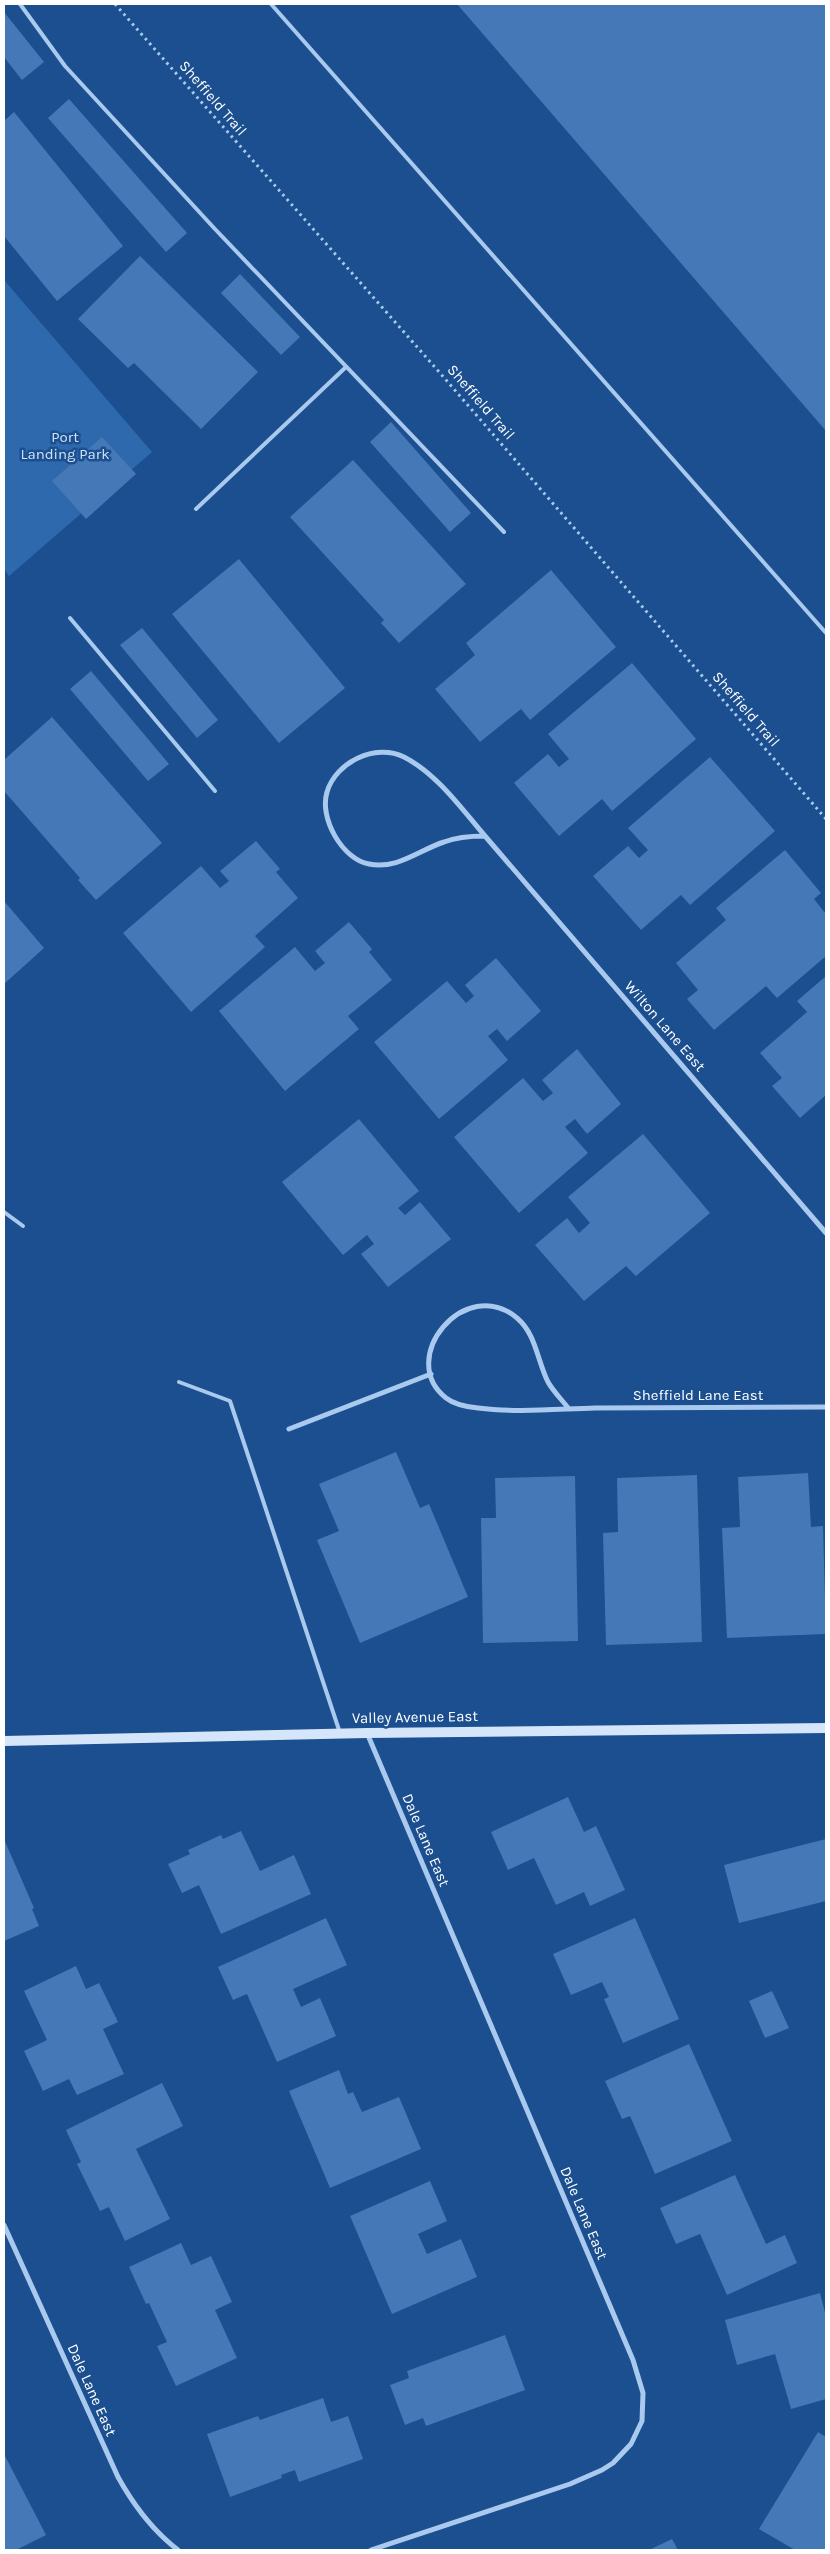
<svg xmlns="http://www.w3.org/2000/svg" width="830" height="2554" font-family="Karla,sans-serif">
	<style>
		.green { fill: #2e69ad }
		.building { fill: #4478b7 }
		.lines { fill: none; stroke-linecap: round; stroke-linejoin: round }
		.path { stroke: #a9c9ee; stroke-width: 3; stroke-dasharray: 2.5 4; stroke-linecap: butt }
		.service { stroke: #a9c9ee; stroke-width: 4 }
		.minor { stroke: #a9c9ee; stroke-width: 5 }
		.secondary { stroke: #d6e6fa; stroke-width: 10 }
		.labels { text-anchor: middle; stroke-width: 5; stroke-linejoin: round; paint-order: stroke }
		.street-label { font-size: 15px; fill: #fff; stroke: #1b4f8f }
		.park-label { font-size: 15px; fill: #cfe3fa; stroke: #1b4f8f }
	</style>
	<rect width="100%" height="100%" fill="#1b4f8f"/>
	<polygon class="green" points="4,280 152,452 9,576 4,569"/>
	<g class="building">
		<polygon points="457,4 826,4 826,431"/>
		<polygon points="4,12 44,62 22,80 4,57"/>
		<polygon points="69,99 187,233 166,252 48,118"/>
		<polygon points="14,112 123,246 57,301 4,236 4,121"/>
		<polygon points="140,256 258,372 201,429 134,363 128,368 78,319"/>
		<polygon points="240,274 300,337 281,355 221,293"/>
		<polygon points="391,422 471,513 450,532 370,442"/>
		<polygon points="102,437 136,474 86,519 52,481"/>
		<polygon points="353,460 466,584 399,643 381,623 384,620 290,517"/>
		<polygon points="239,559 345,688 279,743 172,614"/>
		<polygon points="551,570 616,647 530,720 521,709 480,742 435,689 475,655 466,643"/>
		<polygon points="142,628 218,720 197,738 120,645"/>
		<polygon points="632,663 696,739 612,811 602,799 559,836 514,783 548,754 559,767 569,759 548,734"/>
		<polygon points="91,671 169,764 148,781 70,689"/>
		<polygon points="52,717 162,843 96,900 78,880 80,878 4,791 4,760"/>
		<polygon points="710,757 775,831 690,905 681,895 641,930 593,876 628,846 639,858 648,850 628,828"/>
		<polygon points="256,841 280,869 276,872 298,898 255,936 265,947 191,1012 123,933 201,866 220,888 229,881 220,871"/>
		<polygon points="785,850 821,893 814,899 826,914 826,956 777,998 766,986 714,1030 687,999 698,990 676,963 726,920 716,908"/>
		<polygon points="4,901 44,948 4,984"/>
		<polygon points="349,922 372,949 369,952 392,980 348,1016 359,1029 285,1091 219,1011 295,947 315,971 325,963 315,951"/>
		<polygon points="496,958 541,1011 507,1041 497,1029 488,1036 508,1060 439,1119 374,1042 447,981 466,1003 474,996 465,985"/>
		<polygon points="826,976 826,1095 800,1118 772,1086 782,1078 760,1053 807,1012 797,1001"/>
		<polygon points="577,1049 621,1104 587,1134 575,1119 565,1127 588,1153 519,1213 454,1137 523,1078 543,1101 553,1093 542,1080"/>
		<polygon points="359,1119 419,1191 398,1208 405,1215 420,1202 451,1239 388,1287 361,1254 374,1244 367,1235 343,1255 282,1182"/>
		<polygon points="643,1134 710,1213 636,1276 626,1266 584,1301 535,1245 567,1218 579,1233 590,1223 568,1197"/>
		<polygon points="396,1452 420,1508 429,1504 468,1597 360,1643 317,1540 339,1531 319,1484"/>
		<polygon points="808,1473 811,1527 823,1526 826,1634 727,1638 722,1528 740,1527 738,1477"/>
		<polygon points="697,1475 702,1642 606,1645 603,1533 618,1532 617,1478"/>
		<polygon points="575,1476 578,1641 483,1643 481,1518 496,1518 495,1478"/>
		<polygon points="568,1797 584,1832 596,1826 625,1890 590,1906 584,1892 556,1905 534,1858 508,1870 491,1832"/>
		<polygon points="241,1831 260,1871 294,1855 311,1894 221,1934 199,1885 182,1893 168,1864 190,1854 188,1850 221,1835 223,1839"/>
		<polygon points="4,1839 34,1908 32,1909 39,1926 4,1941"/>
		<polygon points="826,1839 826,1901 739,1923 724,1865"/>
		<polygon points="326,1918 347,1965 293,1989 301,2007 320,1998 336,2036 277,2062 247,1994 233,2000 218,1967"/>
		<polygon points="635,1918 679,2019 623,2043 604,1999 609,1997 602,1982 571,1995 553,1954"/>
		<polygon points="76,1966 86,1989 99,1983 118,2022 103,2029 124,2074 77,2095 69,2079 43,2091 24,2051 47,2040 24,1991"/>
		<polygon points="772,1991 789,2028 765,2038 749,2001"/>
		<polygon points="689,2044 732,2141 655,2174 630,2116 622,2119 605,2081"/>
		<polygon points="339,2070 348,2094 353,2092 362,2112 399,2097 421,2149 330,2188 289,2091"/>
		<polygon points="162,2083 183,2126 136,2149 170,2219 125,2241 109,2207 100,2211 77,2164 81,2162 66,2130"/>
		<polygon points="735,2175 766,2244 785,2235 797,2263 727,2295 700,2234 676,2244 660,2208"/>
		<polygon points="430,2181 447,2221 418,2234 427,2254 461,2239 477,2277 392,2314 350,2216"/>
		<polygon points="181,2243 191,2265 211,2256 232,2302 215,2310 237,2358 176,2386 157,2346 167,2342 149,2303 146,2304 129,2267"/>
		<polygon points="820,2293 826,2316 826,2399 791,2409 775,2354 737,2365 725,2320"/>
		<polygon points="505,2335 525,2390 426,2426 423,2418 405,2425 390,2385 409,2378 407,2371"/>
		<polygon points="323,2398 331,2422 348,2416 363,2459 299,2482 295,2470 281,2475 282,2478 230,2497 207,2434 258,2416 260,2420"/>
		<polygon points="818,2432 826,2437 826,2550 795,2550 759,2529"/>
		<polygon points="4,2454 46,2535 16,2550 4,2550"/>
		<polygon points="672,2539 678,2550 649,2550"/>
	</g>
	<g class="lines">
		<polyline class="path" points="115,4 440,373 826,819"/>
		<g class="service">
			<polyline points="20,4 65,66 214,228 504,532"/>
			<polyline points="271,4 826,633"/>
			<polyline points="196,509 346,367"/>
			<polyline points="70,618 215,791"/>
			<polyline points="4,1212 23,1226"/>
			<polyline points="179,1382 230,1401 340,1733"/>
		</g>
		<g class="minor">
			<path d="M 485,836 C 471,836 457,837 444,842 C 419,850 397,870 369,864 C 342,859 319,818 327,792 C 336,762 375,743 404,757 C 437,774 461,808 485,836 L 826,1233"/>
			<path d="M 569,1409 C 562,1400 553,1391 548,1382 C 537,1360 536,1334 517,1318 C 465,1274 396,1359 446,1398 C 455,1405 467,1407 478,1408 C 516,1413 557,1409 595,1408 C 672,1408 749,1407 826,1407"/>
			<polyline points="289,1429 431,1374"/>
			<polyline points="367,1733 633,2360 643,2393 642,2421 631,2444 613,2463 602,2470 570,2484 371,2550"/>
			<path d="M 4,2225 L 118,2477 C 134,2506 152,2530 178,2550"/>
		</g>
		<polyline class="secondary" points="4,1741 367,1733 826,1728"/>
	</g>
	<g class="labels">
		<g class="street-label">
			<text transform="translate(213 98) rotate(49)" y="5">Sheffield Trail</text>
			<text transform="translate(481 402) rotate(49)" y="5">Sheffield Trail</text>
			<text transform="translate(746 709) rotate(49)" y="5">Sheffield Trail</text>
			<text transform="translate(665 1026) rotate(49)" y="5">Wilton Lane East</text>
			<text x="698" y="1400">Sheffield Lane East</text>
			<text transform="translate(415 1717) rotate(-1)" y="5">Valley Avenue East</text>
			<text transform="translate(426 1840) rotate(67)" y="5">Dale Lane East</text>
			<text transform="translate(584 2213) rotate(67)" y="5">Dale Lane East</text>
			<text transform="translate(92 2390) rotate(66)" y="5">Dale Lane East</text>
		</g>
		<g class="park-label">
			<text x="65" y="442">Port<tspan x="65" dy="17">Landing Park</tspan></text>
		</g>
	</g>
	<rect width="830" height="2554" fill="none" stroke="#ffffff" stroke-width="10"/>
</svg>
